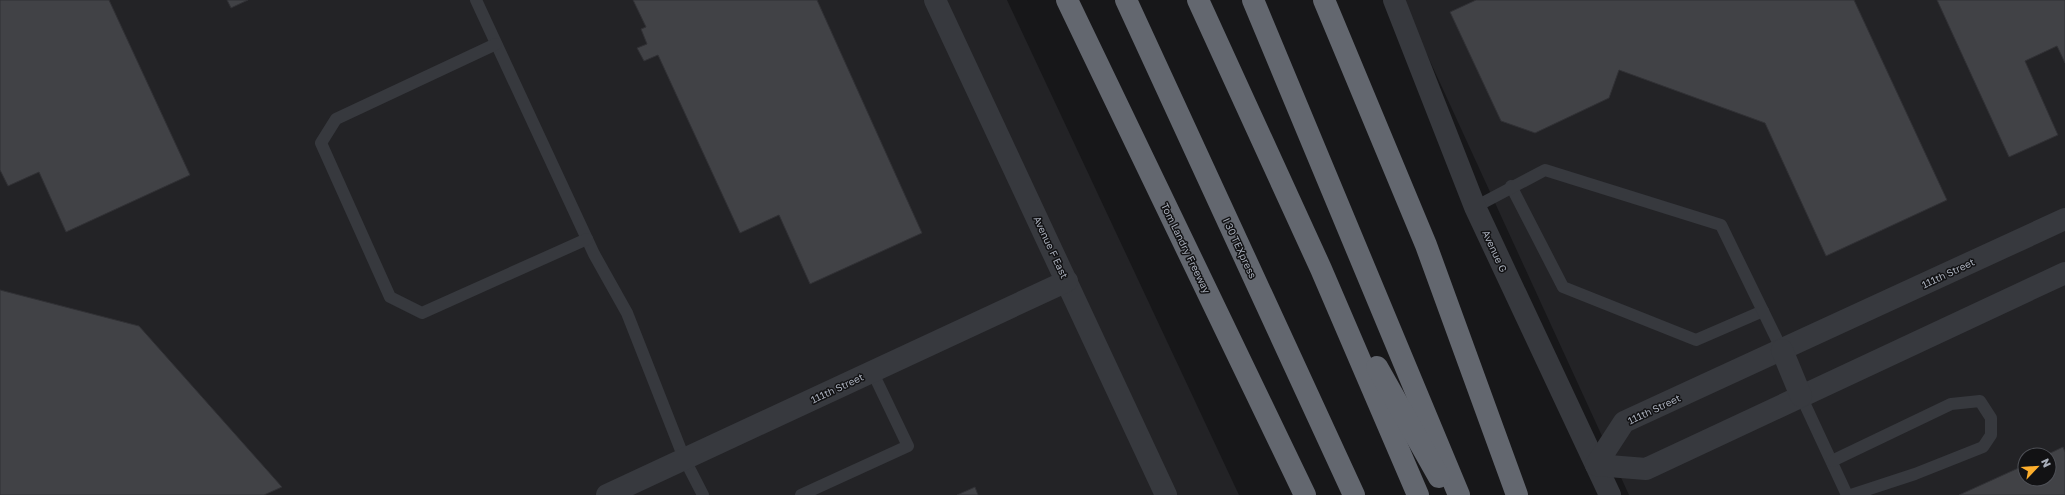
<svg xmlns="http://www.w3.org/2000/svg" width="2065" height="495" font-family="'Golos Text',sans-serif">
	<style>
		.built { fill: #232326; fill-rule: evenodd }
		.building { fill: #414246; stroke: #313135 }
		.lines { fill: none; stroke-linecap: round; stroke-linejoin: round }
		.service { stroke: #37393e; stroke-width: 12 }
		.minor { stroke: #37393e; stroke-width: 22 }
		.motorway { stroke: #63676f; stroke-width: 22 }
		.labels { text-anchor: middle; stroke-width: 3; stroke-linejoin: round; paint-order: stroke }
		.street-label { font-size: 10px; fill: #a8aeba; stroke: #121214 }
	</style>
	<rect width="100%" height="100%" fill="#171719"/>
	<g class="built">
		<polygon points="0,0 1007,0 1239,495 0,495"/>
		<path d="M 1402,0 L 2065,0 L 2065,495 L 1629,495 ZM 2025,455 L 2049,455 L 2049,479 L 2025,479 Z"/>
	</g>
	<g class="building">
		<polygon points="0,0 109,0 190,175 66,232 39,172 8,186 0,170"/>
		<polygon points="227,0 248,0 231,8"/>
		<polygon points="633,0 817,0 922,233 810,284 779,215 740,233 658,55 644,61 637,48 647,44 641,29 646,27"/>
		<polygon points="1476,0 1854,0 1947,200 1826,256 1765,123 1619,70 1609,98 1535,133 1501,121 1450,12"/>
		<polygon points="1937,0 2065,0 2065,63 2057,46 2025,61 2058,135 2009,157"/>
		<polygon points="0,290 139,326 282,487 264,495 0,495"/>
		<polygon points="2063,447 2065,452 2065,495 1959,495 2025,465 2025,479 2049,479 2049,455 2046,455"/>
		<polygon points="975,487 978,495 957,495"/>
	</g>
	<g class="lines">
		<g class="service">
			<polyline points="476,0 594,254 627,313 684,458 703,495"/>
			<polyline points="496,44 336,119 321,143 390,297 422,313 587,239"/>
			<polyline points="1511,186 1563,287 1696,340 1763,311"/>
			<polyline points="1475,207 1545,170 1721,225 1782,350"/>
			<polyline points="1801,396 1847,495"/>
			<polyline points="1832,461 1951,404 1980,401 1991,418 1991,435 1983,447 1915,474 1851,495"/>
			<polyline points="801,495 908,446 872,371"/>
		</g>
		<g class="minor">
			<polyline points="935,0 1166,495"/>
			<polyline points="1394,0 1475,207 1610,495"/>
			<polyline points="2065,219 1624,422 1596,465 1646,469 2065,273"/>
			<polyline points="1782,350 1801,396"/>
			<polyline points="607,495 1067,281"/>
		</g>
		<g class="motorway">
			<polyline points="1067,0 1305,495"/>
			<polyline points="1126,0 1354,495"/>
			<polyline points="1198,0 1321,269 1418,495"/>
			<polyline points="1253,0 1459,495"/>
			<polyline points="1324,0 1426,245 1517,495"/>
			<polyline points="1377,367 1439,477"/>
		</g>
	</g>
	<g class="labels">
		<g class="street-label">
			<text transform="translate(1051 247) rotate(65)" y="4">Avenue F East</text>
			<text transform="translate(1186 248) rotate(64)" y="4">Tom Landry Freeway</text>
			<text transform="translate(1240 248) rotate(65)" y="4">I 30 TEXpress</text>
			<text transform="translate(1495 251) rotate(65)" y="4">Avenue G</text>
			<text transform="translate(1948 273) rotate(-25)" y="4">111th Street</text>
			<text transform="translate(837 388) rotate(-25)" y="4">111th Street</text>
			<text transform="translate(1654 409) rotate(-25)" y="4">111th Street</text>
		</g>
	</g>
	<g transform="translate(2037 467) rotate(65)"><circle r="19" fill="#121214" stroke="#4e5056"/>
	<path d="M0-3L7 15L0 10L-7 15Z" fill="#fcae2c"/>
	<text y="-6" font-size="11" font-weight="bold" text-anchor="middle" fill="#a8aeba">N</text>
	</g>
</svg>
